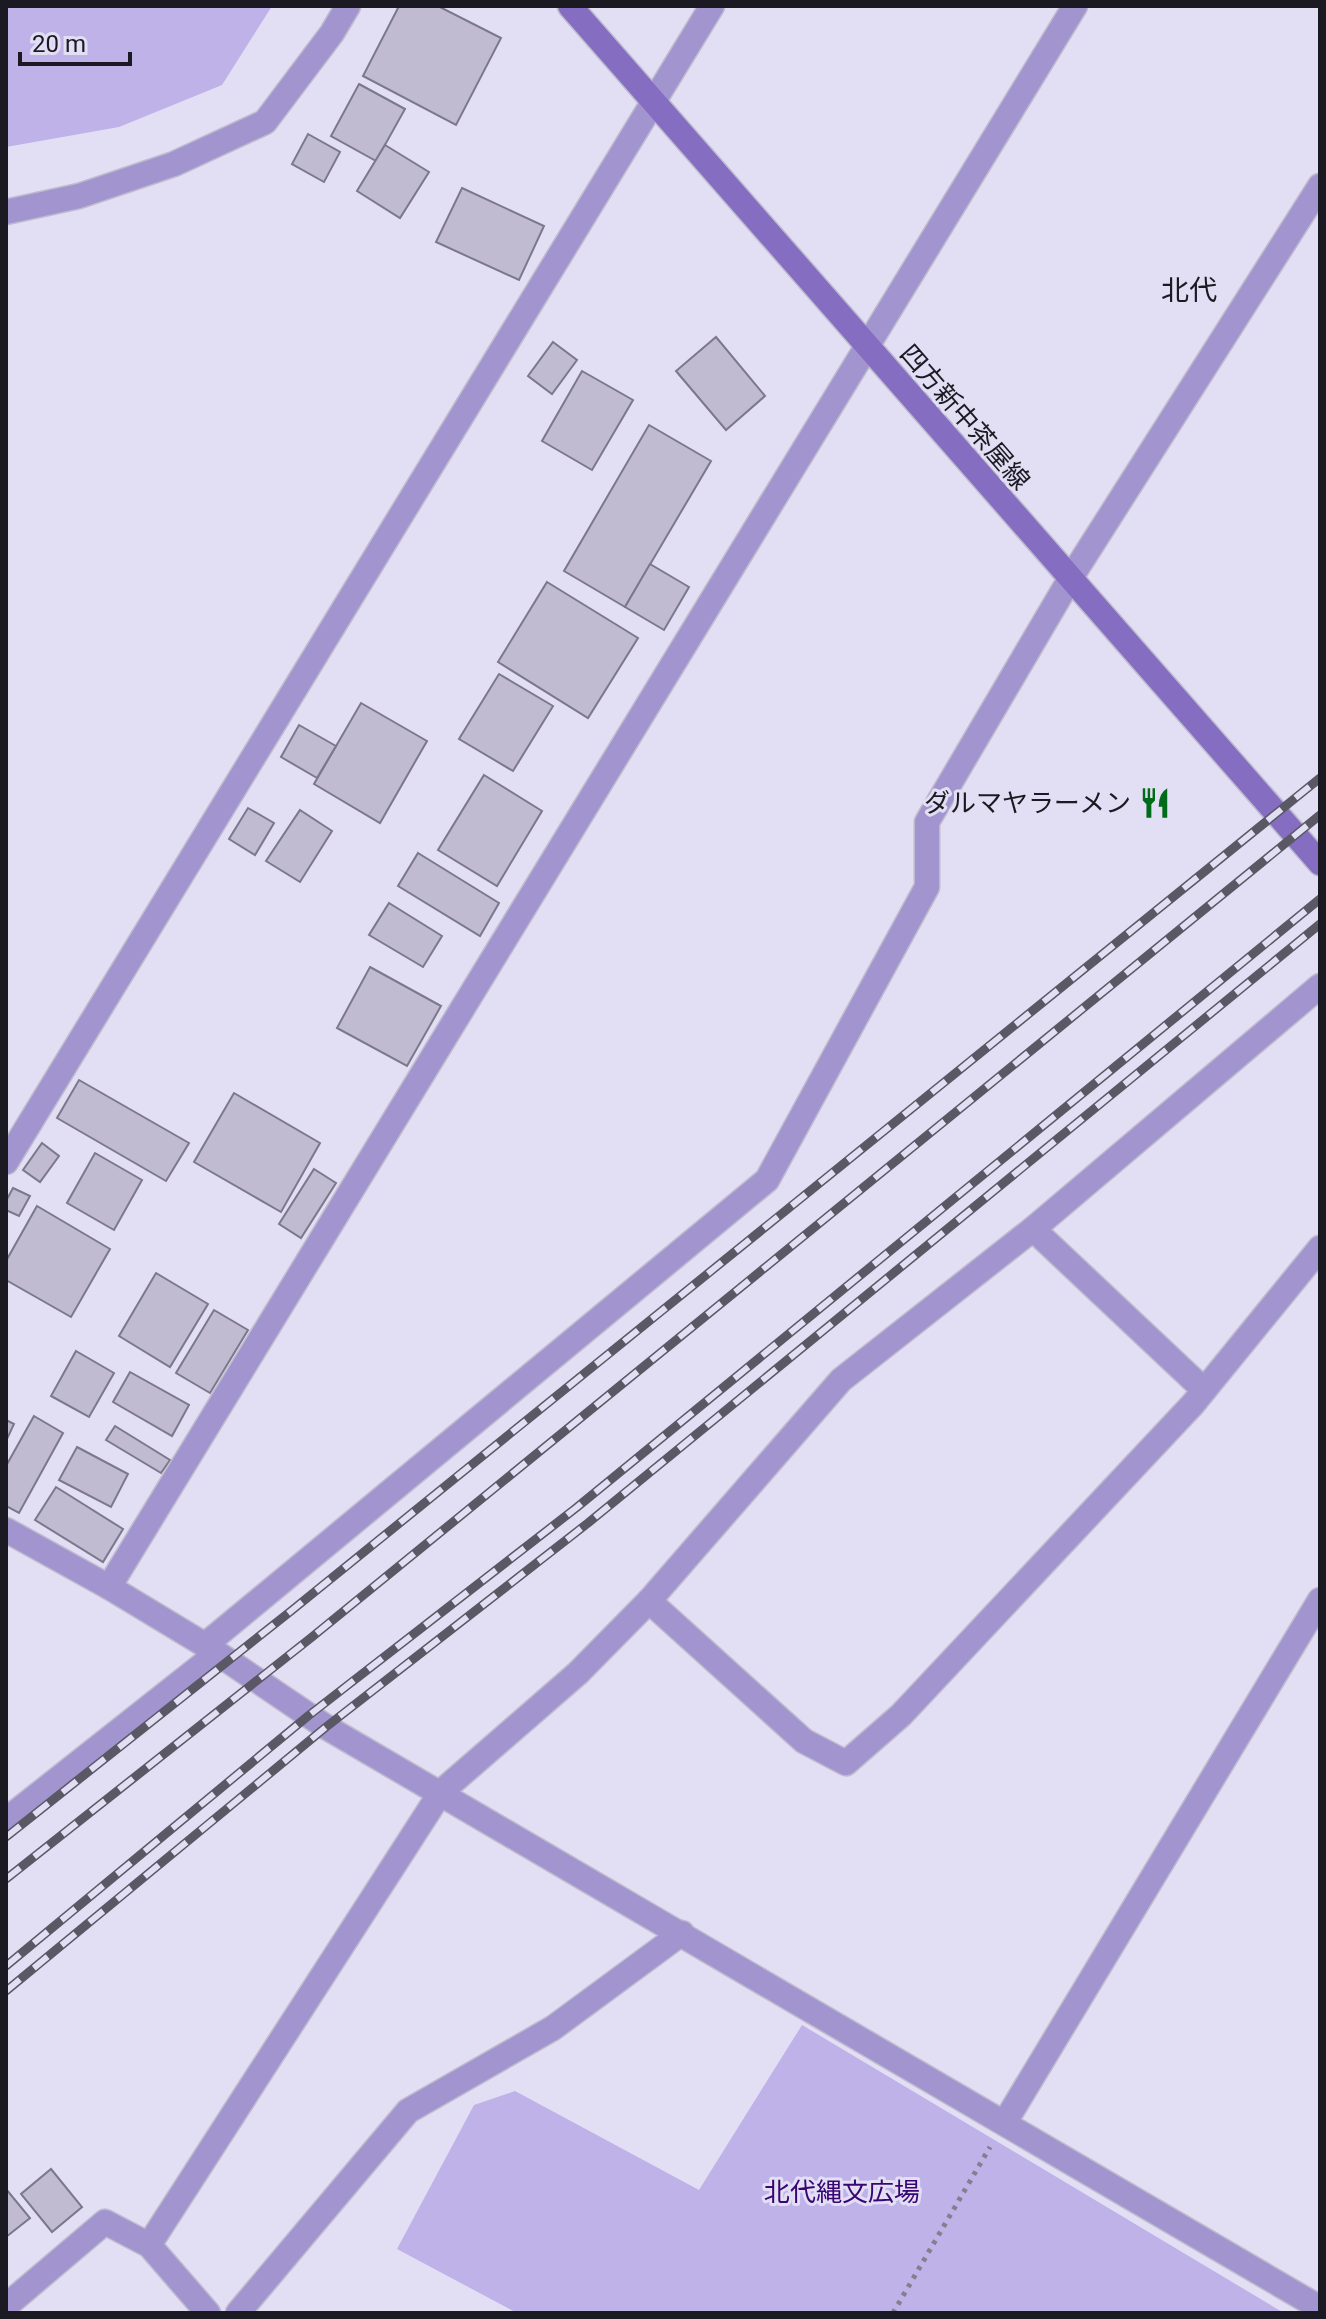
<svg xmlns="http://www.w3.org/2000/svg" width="1326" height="2319" font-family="Roboto,'Noto Sans JP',sans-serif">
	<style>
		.green { fill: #bfb2e9 }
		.building { fill: #c0bbd1; stroke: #7c788c; stroke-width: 2 }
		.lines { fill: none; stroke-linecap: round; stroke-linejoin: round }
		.street-casing { stroke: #bebbce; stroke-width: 27 }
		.secondary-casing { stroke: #bebbce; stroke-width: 27 }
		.path { stroke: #827f8f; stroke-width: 5; stroke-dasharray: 4 6; stroke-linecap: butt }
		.street { stroke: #a295cf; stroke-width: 24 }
		.secondary { stroke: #856dc2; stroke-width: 24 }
		.rail-casing { stroke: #5a5865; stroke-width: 9 }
		.rail { stroke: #e2def4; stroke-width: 6; stroke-dasharray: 18; stroke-linecap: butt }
		.labels { text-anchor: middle; stroke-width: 6; stroke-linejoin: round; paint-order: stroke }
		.street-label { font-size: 26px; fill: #1b1a22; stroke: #e2def4 }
		.poi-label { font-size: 26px; fill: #1b1a22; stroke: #e2def4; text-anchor: end }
		.park-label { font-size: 26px; fill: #380572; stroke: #e2def4 }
		.neighbourhood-label { font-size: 28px; fill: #1b1a22; stroke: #e2def4 }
	</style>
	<rect width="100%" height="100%" fill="#e2def4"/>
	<g class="green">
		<polygon points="6,6 272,6 222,85 119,127 6,147"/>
		<polygon points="802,2025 1284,2313 517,2313 397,2249 474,2105 515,2091 699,2190"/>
	</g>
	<g class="building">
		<polygon points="399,6 438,6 501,38 456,125 363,76"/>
		<polygon points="359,84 405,109 376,161 331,136"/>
		<polygon points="308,134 340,152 324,182 292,164"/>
		<polygon points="385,145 429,172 400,218 357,191"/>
		<polygon points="462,188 544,226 519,280 436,242"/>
		<polygon points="716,337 765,396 726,430 676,371"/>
		<polygon points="553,342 577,360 552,394 528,376"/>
		<polygon points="582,371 633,400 592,470 542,441"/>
		<polygon points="649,425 711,461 625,607 564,571"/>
		<polygon points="650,564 689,587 664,630 625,607"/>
		<polygon points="547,582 638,638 588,718 498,662"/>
		<polygon points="499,674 553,706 513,771 459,739"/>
		<polygon points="361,703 427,741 380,823 314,784"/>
		<polygon points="299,725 336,746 317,778 281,757"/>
		<polygon points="484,775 542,811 497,886 438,850"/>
		<polygon points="248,808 274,823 255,855 229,839"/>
		<polygon points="300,810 332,831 300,882 266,861"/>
		<polygon points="418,853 499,903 480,936 398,886"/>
		<polygon points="389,903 442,936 423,967 369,935"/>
		<polygon points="370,967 441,1006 407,1066 337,1028"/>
		<polygon points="79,1080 189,1143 166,1181 57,1118"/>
		<polygon points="234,1093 320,1143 281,1212 194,1162"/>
		<polygon points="42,1143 59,1156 40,1182 23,1170"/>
		<polygon points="95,1153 142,1180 114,1230 67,1203"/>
		<polygon points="314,1169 336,1183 301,1238 279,1224"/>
		<polygon points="13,1188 30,1196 19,1216 6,1210 6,1201"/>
		<polygon points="37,1206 110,1249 71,1317 6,1280 6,1261"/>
		<polygon points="156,1273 208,1304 170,1367 119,1336"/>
		<polygon points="214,1310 248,1330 210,1393 176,1373"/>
		<polygon points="76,1351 114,1373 89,1417 51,1396"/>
		<polygon points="130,1372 189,1405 172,1436 113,1402"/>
		<polygon points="34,1416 63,1433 19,1513 6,1506 6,1466"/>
		<polygon points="6,1420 14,1424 6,1441"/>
		<polygon points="115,1426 170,1460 161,1473 106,1440"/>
		<polygon points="77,1447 128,1474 111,1507 59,1480"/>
		<polygon points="56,1487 123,1529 103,1562 35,1520"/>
		<polygon points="51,2169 82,2207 52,2232 21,2194"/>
		<polygon points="6,2189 30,2218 6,2237"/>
	</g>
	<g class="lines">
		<defs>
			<g id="street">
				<polyline points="6,212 79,196 174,164 265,122 332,33 348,6"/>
				<polyline points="6,1162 712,6"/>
				<polyline points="1033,1229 1204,1390"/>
				<polyline points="6,1530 109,1587 205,1645 326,1727 1320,2308"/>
				<polyline points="109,1587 1075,6"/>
				<polyline points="649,1601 804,1741 846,1763 901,1715 1193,1404 1320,1248"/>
				<polyline points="205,1645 767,1180 927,887 927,822 1070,579 1320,186"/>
				<polyline points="6,1820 215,1655"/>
				<polyline points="1005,2122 1320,1600"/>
				<polyline points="149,2245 441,1792 578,1673 649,1601 841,1380 1033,1229 1320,986"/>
				<polyline points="6,2306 105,2222 149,2245 208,2313"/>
				<polyline points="238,2313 408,2111 553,2028 682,1933"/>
			</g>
			<polyline id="secondary" points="570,6 1320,863"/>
		</defs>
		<use href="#street" class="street-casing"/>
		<use href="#secondary" class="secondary-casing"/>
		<polyline class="path" points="893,2313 990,2147"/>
		<use href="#street" class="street"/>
		<use href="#secondary" class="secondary"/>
		<defs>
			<g id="rail">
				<polyline points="6,1837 291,1611 1320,778"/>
				<polyline points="6,1879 312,1637 1320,815"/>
				<polyline points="6,1966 308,1716 576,1508 1320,899"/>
				<polyline points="6,1991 326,1727 588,1523 1320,924"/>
			</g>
		</defs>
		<use href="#rail" class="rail-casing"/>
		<use href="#rail" class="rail"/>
	</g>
	<defs>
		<symbol id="restaurant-bare" viewBox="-9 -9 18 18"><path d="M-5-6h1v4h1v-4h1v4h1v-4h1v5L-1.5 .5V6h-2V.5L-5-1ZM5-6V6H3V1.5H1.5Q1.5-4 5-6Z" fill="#006b19" stroke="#e2def4" stroke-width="2.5" paint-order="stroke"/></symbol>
	</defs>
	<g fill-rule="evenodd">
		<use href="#restaurant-bare" x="1133" y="781" width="44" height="44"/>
	</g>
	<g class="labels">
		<g class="street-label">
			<text transform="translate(965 417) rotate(49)" y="9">四方新中茶屋線</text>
		</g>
		<g class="poi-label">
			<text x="1131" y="812">ダルマヤラーメン</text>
		</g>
		<g class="park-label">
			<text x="842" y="2201">北代縄文広場</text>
		</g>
		<g class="neighbourhood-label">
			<text x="1189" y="300">北代</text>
		</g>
	</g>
	<rect width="1326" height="2319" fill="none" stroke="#1b1a22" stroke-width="16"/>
	<path d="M20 52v12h110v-12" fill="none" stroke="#1b1a22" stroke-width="4"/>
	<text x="32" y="52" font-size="24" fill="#1b1a22" stroke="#e2def4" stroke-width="6" paint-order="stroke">20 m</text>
</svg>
